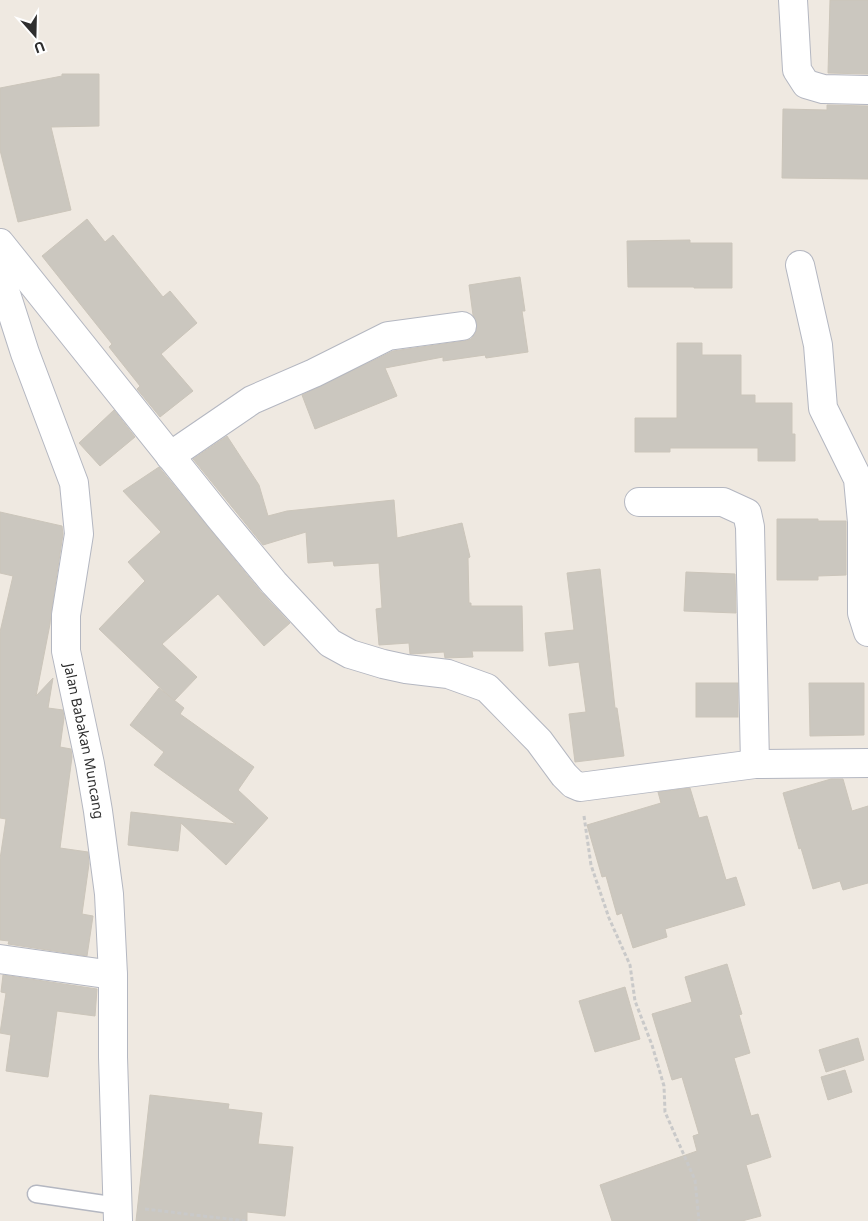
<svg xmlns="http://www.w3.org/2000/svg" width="868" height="1221" font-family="'Noto Sans',sans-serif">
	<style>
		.building { fill: #cbc7bf; stroke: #cbc5ba }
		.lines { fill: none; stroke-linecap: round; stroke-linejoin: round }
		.lane-casing { stroke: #b4b7c1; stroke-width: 19 }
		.street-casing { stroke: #b4b7c1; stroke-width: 30 }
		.secondary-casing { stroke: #b4b7c1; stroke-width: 30 }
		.path { stroke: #c9c9c9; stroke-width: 3; stroke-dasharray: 4 2.5; stroke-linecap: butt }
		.lane { stroke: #fff; stroke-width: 16 }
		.street { stroke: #fff; stroke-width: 28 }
		.secondary { stroke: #fff; stroke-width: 28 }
		.labels { text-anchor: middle; stroke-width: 4.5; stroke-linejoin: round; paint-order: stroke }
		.street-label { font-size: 14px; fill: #2e2e2e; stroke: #fff }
	</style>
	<rect width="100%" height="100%" fill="#efe9e1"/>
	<g class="building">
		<polygon points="830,0 868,0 868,74 828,73"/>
		<polygon points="62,74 99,74 99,126 51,127 71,210 18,222 0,150 0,88 62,76"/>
		<polygon points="827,105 868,106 868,179 782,178 783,109 827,110"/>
		<polygon points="87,219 105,242 113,235 163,297 170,291 197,323 161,354 193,391 160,417 137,389 140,386 109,347 112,344 42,256"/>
		<polygon points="690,240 690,243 732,243 732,288 694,288 694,287 628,287 627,241"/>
		<polygon points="520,277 525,311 522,311 528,352 486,358 485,355 443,361 443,357 385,368 397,396 315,429 302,395 393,351 464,341 471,339 476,332 477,324 473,315 469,285"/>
		<polygon points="677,343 702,343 702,355 741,355 741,395 755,395 755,403 792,403 792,434 795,434 795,461 758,461 758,448 670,448 670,452 635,452 635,418 677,418"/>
		<polygon points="114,410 135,437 100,466 79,443"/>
		<polygon points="227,436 259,485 268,516 287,511 394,500 397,538 462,523 470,557 468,558 469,603 471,603 471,606 522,606 523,651 472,651 473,657 445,658 444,652 410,654 409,643 379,645 376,609 382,608 379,563 334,566 333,561 308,563 306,532 263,545 193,459"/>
		<polygon points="159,467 262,593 290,623 264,646 218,594 162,644 197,677 174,701 99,629 145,581 128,562 161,532 123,491"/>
		<polygon points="0,512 62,526 63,534 51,613 50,624 36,696 53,678 48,708 63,710 64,718 60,747 71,749 72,757 60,848 88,852 89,864 82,914 93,916 87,956 8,944 9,941 0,940 0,859 6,819 0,818 0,632 13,576 0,573"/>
		<polygon points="777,519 818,519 818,521 846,521 846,575 818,576 818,580 777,580"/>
		<polygon points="600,569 615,708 617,708 624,756 575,762 569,714 586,712 579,662 549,666 545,633 574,630 567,573"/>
		<polygon points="686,572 735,574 736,613 684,611"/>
		<rect x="696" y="683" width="42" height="34"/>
		<polygon points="809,683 864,683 864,735 810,736"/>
		<polygon points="159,688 184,708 180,714 254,767 238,790 268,818 226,865 181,823 178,851 128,845 131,812 236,824 154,765 164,752 130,725"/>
		<polygon points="831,779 843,779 852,811 868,806 868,883 843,890 840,881 813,889 801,848 799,849 783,793"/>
		<polygon points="690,788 699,818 707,816 726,880 736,877 745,905 665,929 667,937 633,948 622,913 617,915 606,876 602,877 587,825 661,803 658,792"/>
		<polygon points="727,964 742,1014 739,1015 750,1053 734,1058 751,1116 758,1114 771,1157 746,1165 761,1216 742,1221 612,1221 600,1185 697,1151 693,1136 699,1134 682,1077 672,1080 652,1014 692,1002 685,977"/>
		<polygon points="3,975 97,989 95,1016 57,1011 48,1077 6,1071 11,1035 0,1033 6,993 1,992"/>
		<polygon points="625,987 640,1039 595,1052 579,1001"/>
		<polygon points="858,1038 864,1060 826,1072 819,1050"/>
		<polygon points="845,1070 852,1092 828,1100 821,1077"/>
		<polygon points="150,1095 229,1104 228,1109 262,1113 258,1144 293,1147 285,1216 247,1212 247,1221 136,1221"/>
	</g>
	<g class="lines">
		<defs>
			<polyline id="lane" points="36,1194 118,1206"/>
			<g id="street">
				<polyline points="793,0 797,70 806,84 823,89 868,90"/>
				<polyline points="0,243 220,518 274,583 330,643 350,654 383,664 406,669 448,674 487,688 539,741 564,775 573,784 580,787 755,764 868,763"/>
				<polyline points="800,265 818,345 823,408 858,479 862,522 862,613 868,632"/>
				<polyline points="170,456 252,400 314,373 388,336 462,326"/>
				<polyline points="639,502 723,502 747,513 750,527 755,764"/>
				<polyline points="0,959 113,975"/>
			</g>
			<g id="secondary">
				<path id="s1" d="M 0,275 L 25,353 L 74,483 L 79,534 L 66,615 L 66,651 L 90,764 L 98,811 L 109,894 L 113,975 L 113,1057 L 118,1221"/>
			</g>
		</defs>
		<use href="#lane" class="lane-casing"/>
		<use href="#street" class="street-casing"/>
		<use href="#secondary" class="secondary-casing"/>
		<g class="path">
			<polyline points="584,816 591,865 609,918 630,965 635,1001 652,1045 664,1086 665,1112 695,1180 699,1221"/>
			<polyline points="145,1209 245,1221"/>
		</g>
		<use href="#lane" class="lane"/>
		<use href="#street" class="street"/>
		<use href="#secondary" class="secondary"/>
	</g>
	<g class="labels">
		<g class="street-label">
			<text dy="5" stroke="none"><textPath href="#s1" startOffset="482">Jalan Babakan Muncang</textPath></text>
		</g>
	</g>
	<g transform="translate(35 35) rotate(160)" stroke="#ffffff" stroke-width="4" paint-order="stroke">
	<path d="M0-4L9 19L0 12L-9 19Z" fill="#2e2e2e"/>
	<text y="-8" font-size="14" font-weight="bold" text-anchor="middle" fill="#2e2e2e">U</text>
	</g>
</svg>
